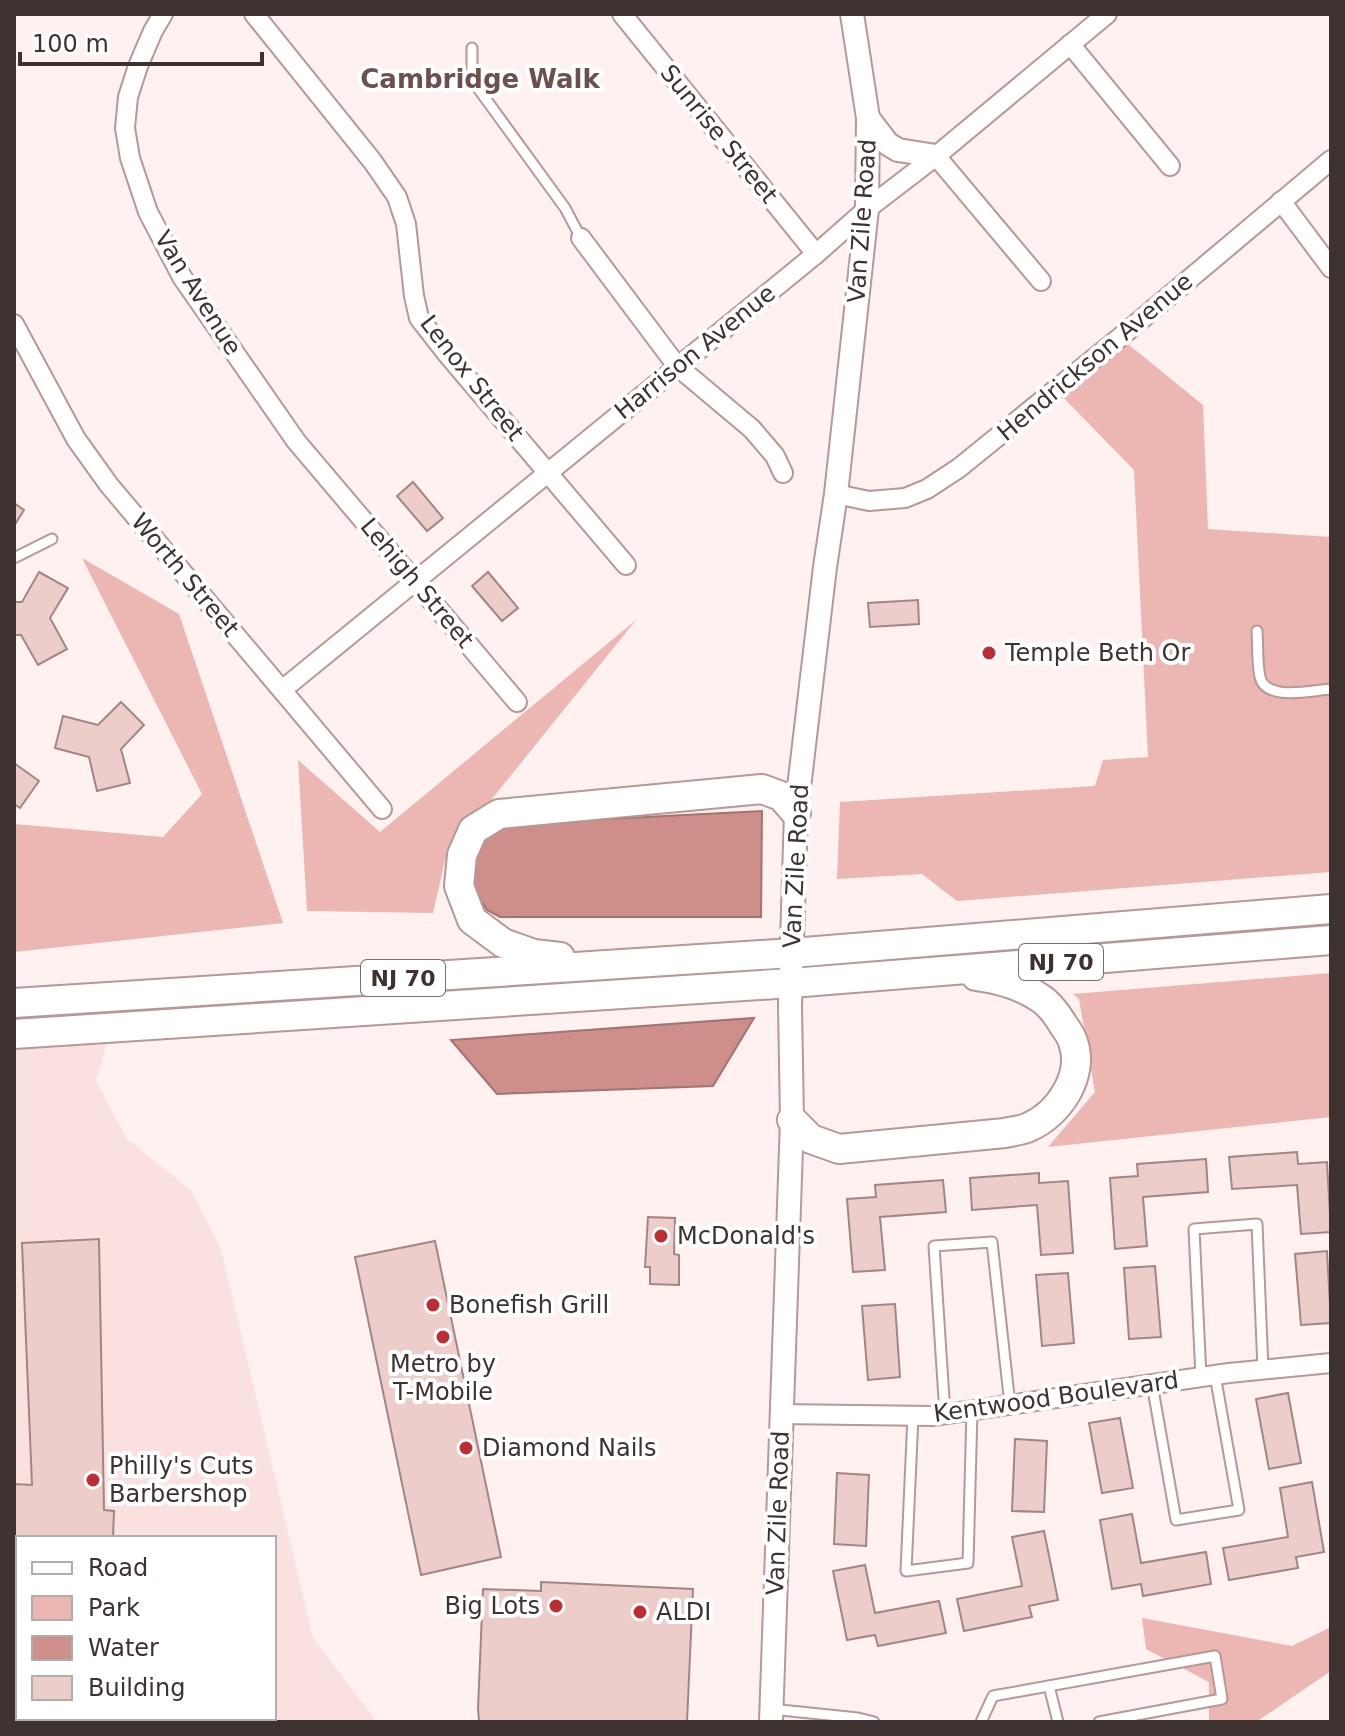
<svg xmlns="http://www.w3.org/2000/svg" width="1345" height="1736" font-family="'DejaVu Sans',sans-serif">
	<style>
		.built { fill: #fae1df; fill-rule: evenodd }
		.green { fill: #ecb7b3 }
		.water { fill: #ce8f8b; stroke: #a37370; stroke-width: 2 }
		.building { fill: #edcdca; stroke: #a38583; stroke-width: 2 }
		.lines { fill: none; stroke-linecap: round; stroke-linejoin: round }
		.service-casing { stroke: #b79896; stroke-width: 13 }
		.minor-casing { stroke: #b79896; stroke-width: 22 }
		.tertiary-casing { stroke: #b79896; stroke-width: 26 }
		.trunk-casing { stroke: #b79896; stroke-width: 32 }
		.service { stroke: #fff; stroke-width: 9 }
		.minor { stroke: #fff; stroke-width: 18 }
		.tertiary { stroke: #fff; stroke-width: 22 }
		.trunk { stroke: #fff; stroke-width: 28 }
		.poi-dot { fill: #bd2d35; stroke: #fff; stroke-width: 3 }
		.labels { text-anchor: middle; stroke-width: 8; stroke-linejoin: round; paint-order: stroke }
		.shield { fill: #fff; stroke: #78706f; stroke-width: 2 }
		.shield-label { font-size: 22px; font-weight: bold; fill: #3e3231 }
		.street-label { font-size: 24px; fill: #3e3231; stroke: #fff }
		.poi-label { font-size: 24px; fill: #3e3231; stroke: #fff; text-anchor: start }
		.neighbourhood-label { font-size: 26px; font-weight: bold; fill: #6b504e; stroke: #fff }
	</style>
	<rect width="100%" height="100%" fill="#fef1f0"/>
	<path class="built" d="M 108,1040 L 96,1081 L 127,1139 L 191,1190 L 221,1249 L 313,1638 L 377,1722 L 14,1722 L 14,1046 ZM 18,1538 L 274,1538 L 274,1718 L 18,1718 Z"/>
	<g class="green">
		<polygon points="1123,340 1203,405 1208,529 1331,537 1331,872 957,901 922,874 837,879 840,802 1095,786 1103,760 1148,757 1134,470 1059,393"/>
		<polygon points="82,558 179,614 283,923 14,952 14,824 163,837 202,794"/>
		<polygon points="636,620 446,856 433,913 307,911 298,760 380,832"/>
		<polygon points="1331,973 1331,1117 1048,1147 1095,1092 1079,999 1073,994"/>
		<polygon points="1142,1618 1292,1646 1331,1627 1331,1671 1256,1722 1209,1722 1209,1682 1146,1649"/>
	</g>
	<g class="water">
		<polygon points="762,811 761,917 500,917 487,910 472,887 476,857 486,835 506,824"/>
		<polygon points="754,1018 713,1086 497,1094 451,1040"/>
	</g>
	<g class="building">
		<polygon points="413,482 443,518 427,531 397,496"/>
		<polygon points="14,503 24,510 14,526"/>
		<polygon points="39,572 68,588 50,618 67,649 38,665 21,635 14,635 14,602 22,602"/>
		<polygon points="488,572 518,608 502,621 472,586"/>
		<polygon points="918,600 919,624 870,627 868,603"/>
		<polygon points="121,702 144,725 121,749 130,783 97,791 89,757 55,748 63,716 98,725"/>
		<polygon points="14,763 39,781 20,808 14,804"/>
		<polygon points="1297,1152 1298,1164 1327,1162 1331,1232 1301,1234 1297,1185 1232,1189 1229,1157"/>
		<polygon points="1206,1159 1208,1192 1143,1197 1147,1246 1115,1249 1110,1178 1138,1176 1137,1164"/>
		<polygon points="1039,1173 1039,1183 1068,1181 1073,1253 1041,1255 1037,1205 972,1210 970,1178"/>
		<polygon points="943,1180 946,1212 880,1217 885,1270 853,1272 847,1199 876,1197 875,1185"/>
		<polygon points="648,1217 675,1218 674,1254 679,1255 679,1285 650,1284 650,1267 645,1267"/>
		<polygon points="99,1239 104,1510 114,1511 113,1538 18,1538 18,1718 102,1718 102,1722 14,1722 14,1484 32,1485 22,1243"/>
		<polygon points="435,1241 501,1557 421,1575 355,1257"/>
		<polygon points="1327,1251 1331,1323 1301,1325 1295,1254"/>
		<polygon points="1155,1266 1161,1337 1129,1339 1124,1268"/>
		<polygon points="1068,1273 1074,1343 1042,1346 1036,1275"/>
		<polygon points="895,1304 900,1377 868,1380 862,1306"/>
		<polygon points="1288,1393 1301,1463 1269,1469 1256,1399"/>
		<polygon points="1120,1418 1133,1488 1102,1493 1089,1423"/>
		<polygon points="1015,1439 1047,1441 1044,1512 1012,1511"/>
		<polygon points="837,1473 869,1475 866,1546 834,1544"/>
		<polygon points="1312,1482 1324,1552 1296,1557 1298,1568 1229,1580 1223,1548 1288,1537 1280,1488"/>
		<polygon points="1132,1514 1141,1563 1206,1552 1211,1584 1143,1596 1141,1584 1112,1589 1100,1520"/>
		<polygon points="1044,1531 1058,1600 1029,1606 1032,1617 964,1631 957,1599 1022,1586 1012,1537"/>
		<polygon points="865,1565 875,1613 939,1601 946,1633 878,1646 875,1635 847,1640 833,1571"/>
		<polygon points="541,1582 693,1589 687,1722 479,1721 478,1709 483,1589 541,1591"/>
	</g>
	<g class="lines">
		<defs>
			<g id="service">
				<polyline points="472,48 472,80 565,208 581,238"/>
				<polyline points="14,558 52,539"/>
				<path d="M 1257,631 C 1258,646 1257,663 1260,677 C 1266,702 1312,690 1331,689"/>
				<polyline points="1201,1377 1194,1229 1257,1224 1263,1370"/>
				<polyline points="1152,1384 1176,1520 1239,1510 1215,1375"/>
				<polyline points="945,1414 934,1246 992,1242 1010,1405"/>
				<polyline points="913,1416 906,1571 968,1563 972,1410"/>
				<polyline points="1049,1686 1058,1722"/>
				<polyline points="771,1709 858,1718 874,1722"/>
				<polyline points="981,1722 993,1696 1215,1656 1222,1699 1099,1722"/>
			</g>
			<g id="minor">
				<polyline points="163,14 153,31 138,66 128,97 125,128 130,158 148,212 182,277 296,441 517,702"/>
				<polyline points="254,14 373,162 397,197 406,224 414,296 419,318 447,354 626,565"/>
				<polyline points="622,14 816,254"/>
				<polyline points="1070,44 1170,166"/>
				<polyline points="936,156 1041,281"/>
				<polyline points="1281,201 1331,268"/>
				<polyline points="581,238 677,366 752,429 775,456 783,473"/>
				<polyline points="14,324 76,439 109,485 382,809"/>
				<polyline points="836,494 869,501 905,498 927,489 959,468 1118,339 1331,160"/>
				<polyline points="282,690 816,254 867,209 936,156 1107,14"/>
				<polyline points="780,1414 933,1416 1229,1373 1331,1363"/>
			</g>
			<g id="tertiary">
				<polyline points="868,118 888,144 898,150 936,156"/>
				<polyline points="771,1722 792,1120 790,1006 796,813 825,567 836,494 867,209 868,118 852,14"/>
			</g>
			<g id="trunk">
				<polyline points="560,957 534,954 503,943 472,920 459,886 462,855 473,830 499,814 762,789 781,796 796,813"/>
				<polyline points="14,1003 792,953 1331,909"/>
				<polyline points="14,1034 791,983 1331,940"/>
				<path d="M 792,1120 L 811,1139 L 839,1149 L 1005,1133 C 1012,1131 1021,1131 1029,1127 C 1059,1114 1085,1075 1073,1042 C 1071,1036 1067,1030 1064,1026 C 1058,1016 1050,1004 1040,998 C 1021,985 998,979 976,976"/>
			</g>
		</defs>
		<use href="#service" class="service-casing"/>
		<use href="#minor" class="minor-casing"/>
		<use href="#tertiary" class="tertiary-casing"/>
		<use href="#trunk" class="trunk-casing"/>
		<use href="#service" class="service"/>
		<use href="#minor" class="minor"/>
		<use href="#tertiary" class="tertiary"/>
		<use href="#trunk" class="trunk"/>
	</g>
	<g class="poi-dot">
		<circle cx="989" cy="653" r="8"/>
		<circle cx="661" cy="1236" r="8"/>
		<circle cx="433" cy="1305" r="8"/>
		<circle cx="443" cy="1337" r="8"/>
		<circle cx="466" cy="1448" r="8"/>
		<circle cx="93" cy="1480" r="8"/>
		<circle cx="556" cy="1606" r="8"/>
		<circle cx="640" cy="1612" r="8"/>
	</g>
	<g class="labels">
		<g class="shield">
			<rect x="1019" y="944" width="84" height="36" rx="6"/>
			<rect x="361" y="960" width="84" height="36" rx="6"/>
		</g>
		<g class="shield-label">
			<text x="1061" y="970">NJ 70</text>
			<text x="403" y="986">NJ 70</text>
		</g>
		<g class="street-label">
			<text transform="translate(719 134) rotate(51)" y="8">Sunrise Street</text>
			<text transform="translate(862 221) rotate(-86)" y="8">Van Zile Road</text>
			<text transform="translate(198 293) rotate(58)" y="8">Van Avenue</text>
			<text transform="translate(695 352) rotate(-39)" y="8">Harrison Avenue</text>
			<text transform="translate(1095 357) rotate(-40)" y="8">Hendrickson Avenue</text>
			<text transform="translate(472 378) rotate(52)" y="8">Lenox Street</text>
			<text transform="translate(185 575) rotate(50)" y="8">Worth Street</text>
			<text transform="translate(417 583) rotate(50)" y="8">Lehigh Street</text>
			<text transform="translate(796 866) rotate(-87)" y="8">Van Zile Road</text>
			<text transform="translate(1056 1397) rotate(-8)" y="8">Kentwood Boulevard</text>
			<text transform="translate(778 1513) rotate(-88)" y="8">Van Zile Road</text>
		</g>
		<g class="poi-label">
			<text x="1005" y="661">Temple Beth Or</text>
			<text x="677" y="1244">McDonald's</text>
			<text x="449" y="1313">Bonefish Grill</text>
			<text x="443" y="1372" text-anchor="middle">Metro by<tspan x="443" dy="28">T-Mobile</tspan></text>
			<text x="482" y="1456">Diamond Nails</text>
			<text x="109" y="1474">Philly's Cuts<tspan x="109" dy="28">Barbershop</tspan></text>
			<text x="540" y="1614" text-anchor="end">Big Lots</text>
			<text x="656" y="1620">ALDI</text>
		</g>
		<g class="neighbourhood-label">
			<text x="480" y="88">Cambridge Walk</text>
		</g>
	</g>
	<rect width="1345" height="1736" fill="none" stroke="#3e3231" stroke-width="32"/>
	<rect x="16" y="1536" width="260" height="184" fill="#ffffff" stroke="#b2adad" stroke-width="2"/>
	<rect x="32" y="1562" width="40" height="12" fill="#ffffff" stroke="#b2adad" stroke-width="2"/>
	<text x="88" y="1576" font-size="24" fill="#3e3231">Road</text>
	<rect x="32" y="1596" width="40" height="24" fill="#ecb7b3" stroke="#b2adad" stroke-width="2"/>
	<text x="88" y="1616" font-size="24" fill="#3e3231">Park</text>
	<rect x="32" y="1636" width="40" height="24" fill="#ce8f8b" stroke="#b2adad" stroke-width="2"/>
	<text x="88" y="1656" font-size="24" fill="#3e3231">Water</text>
	<rect x="32" y="1676" width="40" height="24" fill="#edcdca" stroke="#b2adad" stroke-width="2"/>
	<text x="88" y="1696" font-size="24" fill="#3e3231">Building</text>
	<path d="M20 52v12h242v-12" fill="none" stroke="#3e3231" stroke-width="4"/>
	<text x="32" y="52" font-size="24" fill="#3e3231" stroke="#ffffff" stroke-width="6" paint-order="stroke">100 m</text>
</svg>
